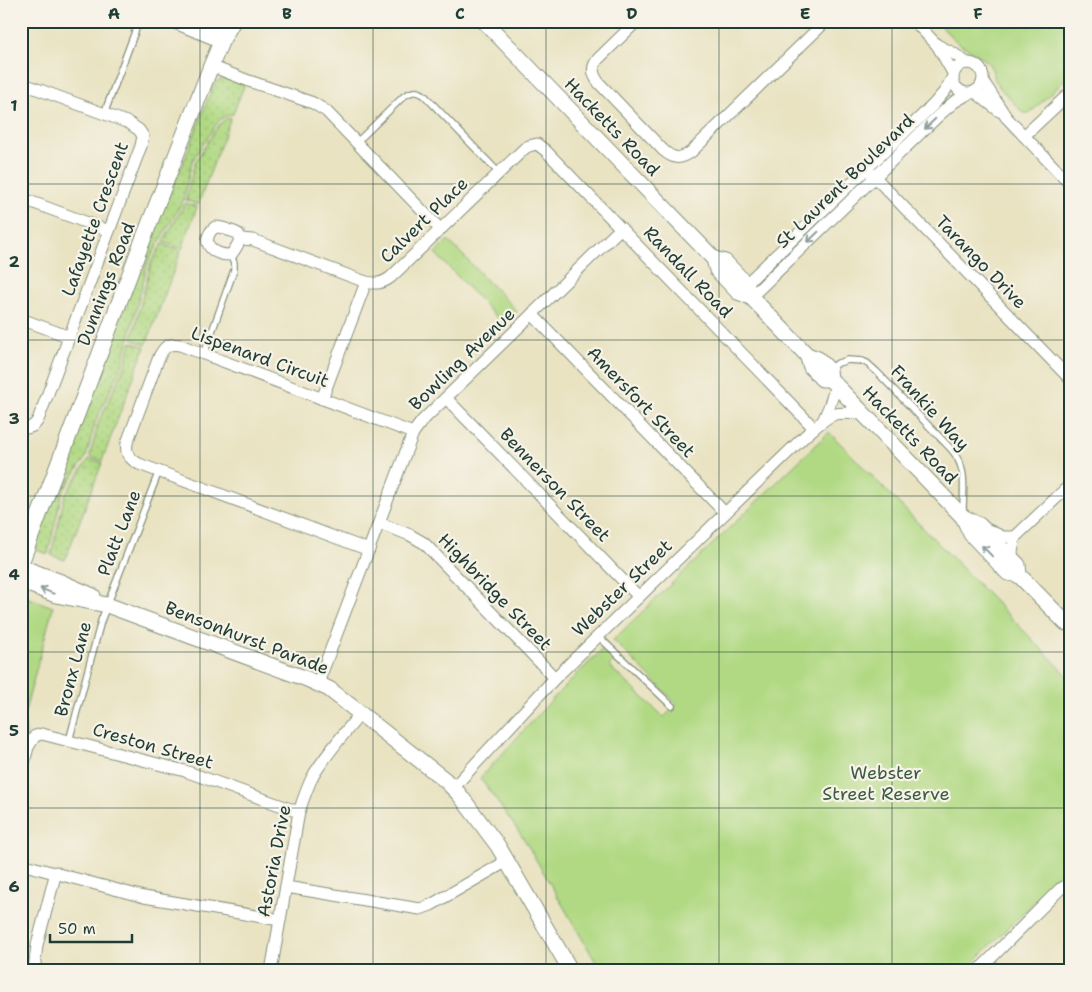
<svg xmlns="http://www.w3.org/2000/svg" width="1092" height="992" font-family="'Shantell Sans',sans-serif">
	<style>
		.grass { fill: url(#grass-dots); stroke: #688b5c }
		.park { fill: #b1d983; stroke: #688b5c }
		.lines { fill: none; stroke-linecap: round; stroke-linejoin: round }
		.service-casing { stroke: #84907b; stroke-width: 8 }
		.minor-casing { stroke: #84907b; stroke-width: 13 }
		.tertiary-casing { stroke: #84907b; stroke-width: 17 }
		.service { stroke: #fff; stroke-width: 5.5 }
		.minor { stroke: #fff; stroke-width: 11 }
		.tertiary { stroke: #fff; stroke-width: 15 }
		.oneway { stroke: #8f9e9a }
		.grid { fill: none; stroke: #1f3d34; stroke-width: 1; stroke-opacity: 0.55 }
		.labels { text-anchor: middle; stroke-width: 4.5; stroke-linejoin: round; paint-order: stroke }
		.street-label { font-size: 18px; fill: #1f3d34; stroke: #f7f3e8 }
		.park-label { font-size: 18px; fill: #3c5c44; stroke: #f7f3e8 }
		.neatline { fill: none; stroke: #1f3d34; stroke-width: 2 }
		.grid-label { font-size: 16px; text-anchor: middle; font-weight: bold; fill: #1f3d34 }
	</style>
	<defs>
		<pattern id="grass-dots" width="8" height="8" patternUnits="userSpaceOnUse" patternTransform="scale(1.25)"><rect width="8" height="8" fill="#b1d983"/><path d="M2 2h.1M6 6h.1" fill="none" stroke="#98bb72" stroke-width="1.8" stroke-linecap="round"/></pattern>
	</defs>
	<rect width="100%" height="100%" fill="#f7f3e8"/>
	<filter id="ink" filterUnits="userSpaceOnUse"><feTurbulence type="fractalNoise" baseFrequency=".02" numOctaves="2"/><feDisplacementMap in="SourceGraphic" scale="10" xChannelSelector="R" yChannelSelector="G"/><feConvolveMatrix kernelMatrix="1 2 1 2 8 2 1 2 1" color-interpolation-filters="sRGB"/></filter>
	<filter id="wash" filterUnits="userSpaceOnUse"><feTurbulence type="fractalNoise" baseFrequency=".0096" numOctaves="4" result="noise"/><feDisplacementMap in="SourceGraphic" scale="20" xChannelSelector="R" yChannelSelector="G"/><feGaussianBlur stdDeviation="1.12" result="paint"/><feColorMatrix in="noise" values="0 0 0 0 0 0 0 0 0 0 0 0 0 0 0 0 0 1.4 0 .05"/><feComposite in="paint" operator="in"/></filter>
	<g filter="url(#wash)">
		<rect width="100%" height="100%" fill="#e9e3c2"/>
		<g class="grass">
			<polygon points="222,79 228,79 243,84 244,86 233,114 225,116 218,122 192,161 183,201 148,262 122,366 96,420 86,457 62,493 48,554 36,550 33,547 150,238 184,161 212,88 216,82"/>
			<polygon points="231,117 198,205 186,200 195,162 218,126 225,119"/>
			<polygon points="185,203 197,207 182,249 163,242"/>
			<polygon points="162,244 181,251 146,345 132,339 151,263"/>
			<polygon points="131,342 145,347 102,461 90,457 90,455 99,421 125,366"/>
			<polygon points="89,459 102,463 65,560 51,555 65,495"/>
		</g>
		<g class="park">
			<polygon points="935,21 1071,21 1071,74 1030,113 1023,113 999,87 995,80 992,69 987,61 957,42"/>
			<polygon points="448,240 517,311 503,324 435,253"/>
			<polygon points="829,432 1071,679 1071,865 965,971 601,971 524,839 480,778 559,692 604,648 615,660 609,666 664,717 677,704 613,640"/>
			<polygon points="21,595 53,607 24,715 26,734 21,751"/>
		</g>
	</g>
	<g filter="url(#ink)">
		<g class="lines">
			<defs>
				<g id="service">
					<polyline points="104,114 139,21"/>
					<path d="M 357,142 L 404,96 C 412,91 418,90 425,96 L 499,173"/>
					<polyline points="204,354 234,270 234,263 231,255"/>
					<path d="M 829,370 L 838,363 L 848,360 L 862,361 L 867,363 L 877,372 L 951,449 C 968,469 963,487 963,512"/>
					<polyline points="598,636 672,706"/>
					<polyline points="69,741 101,621 159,471"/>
				</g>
				<g id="minor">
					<polyline points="170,21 221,42"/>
					<polyline points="190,21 226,34"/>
					<path d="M 637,21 L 598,59 C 591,67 592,74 599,83 L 663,150 C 673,159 680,160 691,152 L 826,21"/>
					<polyline points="914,21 937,45 953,73"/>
					<polyline points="937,45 953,53 967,63"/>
					<circle cx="968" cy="78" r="15"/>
					<polyline points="211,66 249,81 313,103 326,111 440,229"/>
					<polyline points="983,81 1006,117 1071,185"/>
					<path d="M 21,83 L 129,123 L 139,130 L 143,136 L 141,146 L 38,420 C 34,427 29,429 21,428"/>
					<polyline points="975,92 999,111"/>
					<polyline points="1024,136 1071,92"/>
					<polyline points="866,168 1071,380"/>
					<polyline points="21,198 109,231"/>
					<path d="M 215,227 C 220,227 224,228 228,230 C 237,233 243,233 238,244 C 236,248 234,251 231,255 C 213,256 198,242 215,227 Z"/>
					<path d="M 240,239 L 253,240 L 366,282 C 376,284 382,284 391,277 L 525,148 L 529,146 L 537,144 L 546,151 L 814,428"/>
					<polyline points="746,284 933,105 945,91 952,78"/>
					<polyline points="751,297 938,116 954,102 968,94"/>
					<polyline points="532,314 725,513"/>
					<polyline points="21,319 70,337"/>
					<polyline points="446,398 639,597"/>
					<polyline points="322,399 366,282"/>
					<polyline points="823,421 829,407 836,386"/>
					<polyline points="379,523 410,535 424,543 555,678"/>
					<polyline points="986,529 1003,537 1015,537"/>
					<path d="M 369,550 L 139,464 C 130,459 125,454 127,443 L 159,357 C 164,347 168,343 180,345 L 413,433"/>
					<polyline points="1013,560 1012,552 1015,537 1071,484"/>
					<polyline points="318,683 413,433 422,421 621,228"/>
					<polyline points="21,774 28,747 33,739 35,736 42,734 185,771 299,812"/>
					<path d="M 453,788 L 555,678 L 806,435 C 815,428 824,418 835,414 C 844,412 854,414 863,414"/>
					<polyline points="21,864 144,897 280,920"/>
					<polyline points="286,887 420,909 431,905 507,861"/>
					<polyline points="34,971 37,945 56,872"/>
					<path d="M 271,971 L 299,812 C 303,800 307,787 313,776 C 326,754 344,734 360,714"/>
					<polyline points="978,971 1060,889 1071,883"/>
				</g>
				<g id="tertiary">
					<polyline points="484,21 714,259 717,270 738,292 751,297"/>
					<polyline points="714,259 725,262 746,284 751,297 807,355 811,367 822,379 830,379"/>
					<polyline points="807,355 818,359 829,370 830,379 963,517 971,534 1008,573 1019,575 1066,623 1071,624"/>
					<polyline points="963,517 979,525 1013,560 1018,565 1019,575"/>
					<polyline points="21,563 137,255 211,66 221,42 233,21"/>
					<polyline points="21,567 61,582 93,596"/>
					<polyline points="21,581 56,595 107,605 307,679 329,689 445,780 459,794 498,846 571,971"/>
				</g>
			</defs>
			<use href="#service" class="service-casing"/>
			<use href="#minor" class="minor-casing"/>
			<use href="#tertiary" class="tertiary-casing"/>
			<use href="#service" class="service"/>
			<use href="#minor" class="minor"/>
			<use href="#tertiary" class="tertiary"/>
		</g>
		<defs><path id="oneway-shaft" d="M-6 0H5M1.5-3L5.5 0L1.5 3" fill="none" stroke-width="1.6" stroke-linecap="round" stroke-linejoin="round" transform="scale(1.25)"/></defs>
		<g class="oneway">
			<use href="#oneway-shaft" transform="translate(930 124) rotate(136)"/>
			<use href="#oneway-shaft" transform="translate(813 237) rotate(136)"/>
			<use href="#oneway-shaft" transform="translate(987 551) rotate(-134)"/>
			<use href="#oneway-shaft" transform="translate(47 591) rotate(-158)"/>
		</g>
	</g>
	<path class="grid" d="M 200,21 L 200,971M 373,21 L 373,971M 546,21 L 546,971M 719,21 L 719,971M 892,21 L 892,971M 21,184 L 1071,184M 21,340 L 1071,340M 21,496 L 1071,496M 21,652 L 1071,652M 21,808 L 1071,808"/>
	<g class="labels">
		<g class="street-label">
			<text transform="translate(612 127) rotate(46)" y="6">Hacketts Road</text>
			<text transform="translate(845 181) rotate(-44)" y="6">St Laurent Boulevard</text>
			<text transform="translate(95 219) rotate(-70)" y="6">Lafayette Crescent</text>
			<text transform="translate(424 220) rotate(-44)" y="6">Calvert Place</text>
			<text transform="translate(981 262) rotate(46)" y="6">Tarango Drive</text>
			<text transform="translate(688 272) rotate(46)" y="6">Randall Road</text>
			<text transform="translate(106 284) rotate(-69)" y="6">Dunnings Road</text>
			<text transform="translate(260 357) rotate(20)" y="6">Lispenard Circuit</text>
			<text transform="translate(462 359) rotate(-44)" y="6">Bowling Avenue</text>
			<text transform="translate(641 402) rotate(46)" y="6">Amersfort Street</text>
			<text transform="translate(930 408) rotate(48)" y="6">Frankie Way</text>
			<text transform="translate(910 435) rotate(46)" y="6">Hacketts Road</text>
			<text transform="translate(555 485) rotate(46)" y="6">Bennerson Street</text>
			<text transform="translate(119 533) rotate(-69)" y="6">Platt Lane</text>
			<text transform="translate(622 588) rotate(-44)" y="6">Webster Street</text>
			<text transform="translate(495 592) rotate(46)" y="6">Highbridge Street</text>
			<text transform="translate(247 638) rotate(21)" y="6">Bensonhurst Parade</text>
			<text transform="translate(73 669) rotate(-75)" y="6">Bronx Lane</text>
			<text transform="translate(153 746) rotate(16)" y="6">Creston Street</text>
			<text transform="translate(274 861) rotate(-79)" y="6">Astoria Drive</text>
		</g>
		<g class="park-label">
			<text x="886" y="779">Webster<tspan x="886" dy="21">Street Reserve</tspan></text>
		</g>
	</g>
	<rect width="1092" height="992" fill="none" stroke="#f7f3e8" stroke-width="55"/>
	<path d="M50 934v8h82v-8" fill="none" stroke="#1f3d34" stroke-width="2.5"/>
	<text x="58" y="934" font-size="15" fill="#1f3d34" stroke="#f7f3e8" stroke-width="4" paint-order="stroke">50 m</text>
	<rect x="28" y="28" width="1036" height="936" class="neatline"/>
	<g class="grid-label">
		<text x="114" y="19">A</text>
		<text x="287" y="19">B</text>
		<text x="460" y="19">C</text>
		<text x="632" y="19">D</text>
		<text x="805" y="19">E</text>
		<text x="978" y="19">F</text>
		<text x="14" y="111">1</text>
		<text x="14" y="267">2</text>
		<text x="14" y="424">3</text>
		<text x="14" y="580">4</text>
		<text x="14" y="736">5</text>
		<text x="14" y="892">6</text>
	</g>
</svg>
